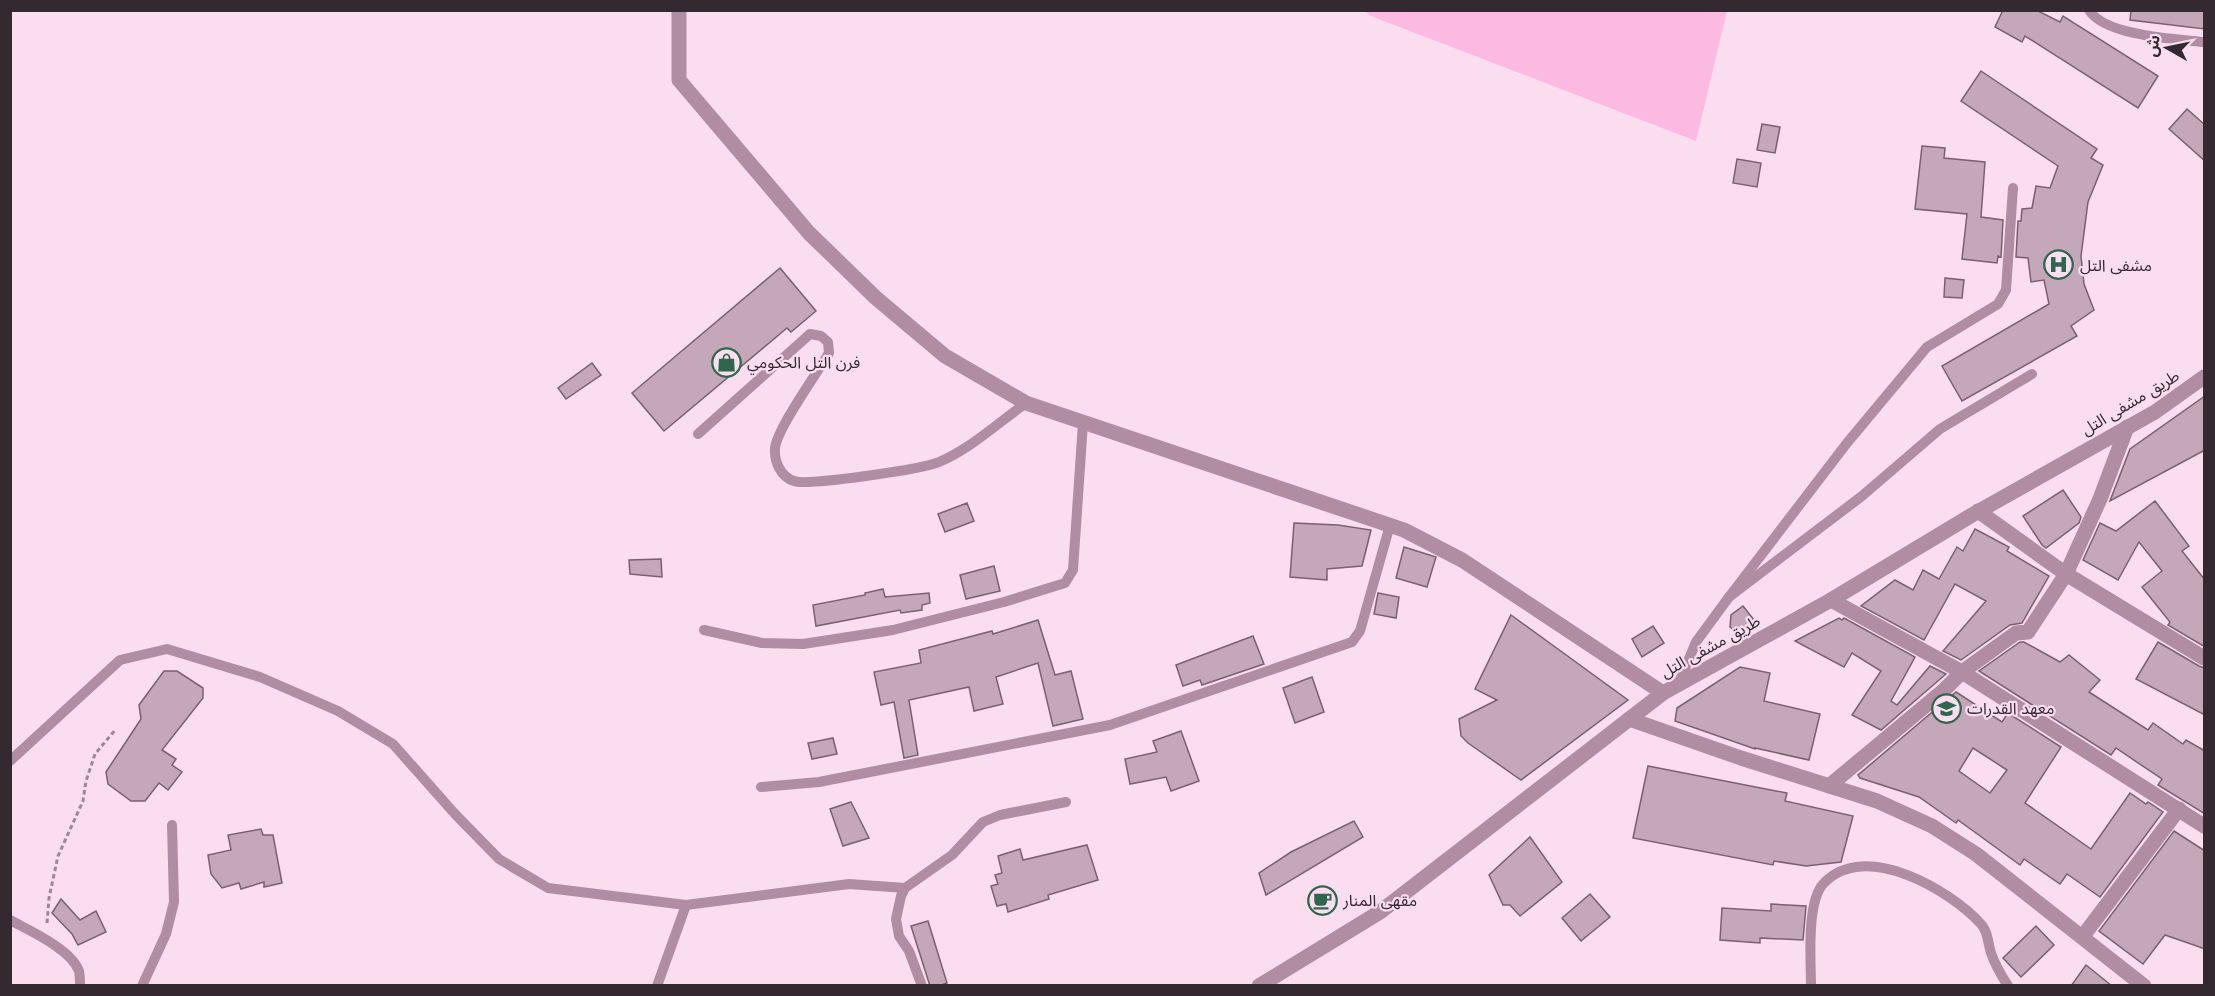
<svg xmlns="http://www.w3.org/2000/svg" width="2215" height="996" font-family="'Libre Baskerville','Noto Sans Arabic',serif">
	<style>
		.green { fill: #fcb9e2 }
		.building { fill: #c4a8b9; stroke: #7a6170; stroke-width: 1.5; fill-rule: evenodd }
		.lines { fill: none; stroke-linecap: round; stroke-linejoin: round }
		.path { stroke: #9c8894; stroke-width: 3; stroke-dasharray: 4.5 3; stroke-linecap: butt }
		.service { stroke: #b18da3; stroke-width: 10 }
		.minor { stroke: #b18da3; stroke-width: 15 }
		.tertiary { stroke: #b18da3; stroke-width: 15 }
		.labels { text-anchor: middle; stroke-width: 4.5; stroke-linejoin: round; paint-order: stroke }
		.poi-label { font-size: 16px; fill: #342930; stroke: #faddee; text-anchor: start }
		.street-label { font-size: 16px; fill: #342930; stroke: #faddee }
	</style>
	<rect width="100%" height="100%" fill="#faddee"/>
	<polygon class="green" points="1365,11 1727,11 1696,141 1371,16"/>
	<g class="building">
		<polygon points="2003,10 2036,10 2060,22 2063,16 2158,76 2138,108 2025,36 2022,42 1995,27"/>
		<polygon points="2131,10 2205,10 2205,29 2130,20"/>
		<polygon points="1981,71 2097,149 2091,158 2103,165 2088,202 2081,256 2084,284 2094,310 2071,326 2077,336 1962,401 1942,366 2049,304 2044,280 2031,282 2028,258 2016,257 2018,221 2021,221 2022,209 2032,208 2036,186 2050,188 2058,166 1961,101"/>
		<polygon points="2187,109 2205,125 2205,161 2169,129"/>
		<polygon points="1762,124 1780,127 1775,153 1757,150"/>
		<polygon points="1922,146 1945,148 1944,158 1985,162 1981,217 2003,220 2001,257 1998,256 1997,263 1962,259 1967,214 1915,209"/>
		<polygon points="1737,159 1761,163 1757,187 1733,183"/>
		<polygon points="780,268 816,311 791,332 787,328 664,431 632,393"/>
		<polygon points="1945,278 1964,280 1962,298 1944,297"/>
		<polygon points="592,363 601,375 566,399 558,388"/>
		<polygon points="2205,396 2205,450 2110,501 2130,449"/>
		<polygon points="2063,490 2081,517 2079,523 2046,548 2042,545 2023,516"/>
		<polygon points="2155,501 2189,546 2182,551 2205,580 2205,647 2168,625 2170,622 2142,587 2162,571 2139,542 2118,580 2083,560 2100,523 2116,531"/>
		<polygon points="967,503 974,521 945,532 938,514"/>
		<polygon points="1294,523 1338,525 1371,530 1362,566 1327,569 1327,580 1290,577"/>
		<polygon points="1975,529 2009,547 2007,551 2049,576 2022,623 2010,625 1961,660 1943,651 1986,601 1955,584 1924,640 1861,606 1895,580 1913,590 1923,570 1939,579 1957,547 1963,551"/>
		<polygon points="1404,547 1436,557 1427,587 1396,578"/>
		<polygon points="661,559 662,577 630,574 629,560"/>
		<polygon points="994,566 1000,591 966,599 960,575"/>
		<polygon points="883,589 885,597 929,593 930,603 922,605 922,610 901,613 900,610 816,626 813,605 865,595 865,593"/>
		<polygon points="1378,593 1399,597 1396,618 1374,614"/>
		<polygon points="1743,606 1758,625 1745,633 1737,633 1730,627 1731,615"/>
		<polygon points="1511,615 1628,700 1521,780 1468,743 1461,736 1459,719 1497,700 1475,689"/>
		<polygon points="1839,618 1842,620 1844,618 1915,657 1891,701 1897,705 1930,666 1946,674 1881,730 1852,715 1881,671 1852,653 1844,667 1795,641"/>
		<polygon points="1038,620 1055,675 1071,671 1083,719 1053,726 1038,663 996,677 1003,704 974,711 969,687 909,700 918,755 904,758 894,702 881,705 874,672 921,663 919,650 992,631 993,634"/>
		<polygon points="1653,626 1664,643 1642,657 1632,639"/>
		<polygon points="1253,636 1264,664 1202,685 1200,680 1183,686 1176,665"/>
		<polygon points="2020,642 2024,642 2060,662 2069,655 2100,680 2089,692 2148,730 2153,723 2183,744 2186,740 2205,751 2205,814 2158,785 2162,779 2116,748 2111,755 1979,671"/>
		<polygon points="2158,642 2199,666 2205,668 2205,715 2136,679"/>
		<polygon points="1740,667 1770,673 1764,701 1820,714 1809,760 1755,748 1755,749 1675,721 1677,708"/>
		<polygon points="164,671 177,671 203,688 203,698 162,750 176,759 172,765 182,772 168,790 159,783 145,801 131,801 108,784 106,772 141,719 139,705"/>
		<polygon points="1312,677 1324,712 1295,723 1283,688"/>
		<path d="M 1956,692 L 2002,722 L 2008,713 L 2061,747 L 2025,803 L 2091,849 L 2130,793 L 2146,804 L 2148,802 L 2163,812 L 2100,897 L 2067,874 L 2060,884 L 2024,859 L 2020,865 L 1958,820 L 1956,823 L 1919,797 L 1860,778 L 1858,775 ZM 1973,748 L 2007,770 L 1990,793 L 1959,771 Z"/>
		<polygon points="1181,731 1199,781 1171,791 1166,777 1130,784 1125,759 1157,752 1153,741"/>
		<polygon points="833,738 837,754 812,759 808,743"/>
		<polygon points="1648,766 1787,793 1785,801 1853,816 1841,862 1806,866 1774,861 1773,865 1633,838"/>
		<polygon points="851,802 869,838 843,846 830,809"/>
		<polygon points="1354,821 1363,837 1266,895 1259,873 1291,852"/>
		<polygon points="261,829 263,835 273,835 282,883 264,887 264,882 241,889 239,883 222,888 211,874 208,855 231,850 228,835"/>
		<polygon points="2174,831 2205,851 2205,949 2165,935 2143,964 2099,931"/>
		<polygon points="1530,837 1562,882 1520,916 1510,905 1503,905 1489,875"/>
		<polygon points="1087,845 1098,880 1048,895 1049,899 1008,912 1006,904 997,906 991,886 998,884 995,875 1002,873 998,856 1020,849 1023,860"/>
		<polygon points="1590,894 1610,917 1581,941 1562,918"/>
		<polygon points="61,899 80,920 96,911 106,932 78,945 72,934 52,913"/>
		<polygon points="1771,904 1806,906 1803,940 1760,938 1760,943 1720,940 1722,908 1771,911"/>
		<polygon points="928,921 947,983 938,986 930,986 911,926"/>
		<polygon points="2036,926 2054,945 2021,977 2003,958"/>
		<polygon points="2086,965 2112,986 2071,986"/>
	</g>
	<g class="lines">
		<polyline class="path" points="47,923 49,898 58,856 83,801 86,781 95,754 116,729"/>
		<g class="service">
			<path d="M 2089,10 C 2105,36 2175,39 2204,42"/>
			<path d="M 698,434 L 810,334 L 821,336 L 828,342 L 829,353 C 817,373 777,429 775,448 C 774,462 781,477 794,481 C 807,486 924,469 939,462 C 970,449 998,423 1026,403"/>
			<polyline points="1729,597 1847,443 1927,347 1998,304 2006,290 2013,188"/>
			<polyline points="704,630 762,643 803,644 893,630 1004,602 1065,583 1073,570 1083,423"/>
			<polyline points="1678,685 1696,642 1729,597 1862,496 1940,429 2032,374"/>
			<polyline points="10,761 120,660 167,649 260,677 338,711 393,744 455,814 499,859 548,888 686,905 849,884 905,888"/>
			<polyline points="761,787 819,782 1110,725 1352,642 1360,631 1390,525"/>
			<path d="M 10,920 C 30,931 71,949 79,971 C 80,975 80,981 80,986"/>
			<polyline points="142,986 166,934 174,902 172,825"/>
			<polyline points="657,986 686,905"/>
			<polyline points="922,986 909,951 899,936 896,919 901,896 905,888 952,855 983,822 1000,815 1066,802"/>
			<path d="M 1811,986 C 1811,961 1806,901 1824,883 C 1865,840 1950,890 1981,924 C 1988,931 1988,944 1991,953 C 1995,965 2001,975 2008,986"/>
		</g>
		<g class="minor">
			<polyline points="679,10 679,80 809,233 876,298 945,356 1026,403 1404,530 1462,560 1663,693"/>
			<polyline points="1978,511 2066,574 2204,658"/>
			<polyline points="1831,600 1962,672 2204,826"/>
			<polyline points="1629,719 1741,758 1877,801 1932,826 1976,854 2144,986"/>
			<polyline points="1829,786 1943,691 1962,672 2016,633 2028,632 2066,574 2100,499 2127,427"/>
			<polyline points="2083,936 2179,809"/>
		</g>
		<polyline class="tertiary" points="1259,986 1380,912 1663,693 1831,600 1972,515 2155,412 2204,377"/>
	</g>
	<defs>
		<symbol id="hospital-ring" viewBox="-11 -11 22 22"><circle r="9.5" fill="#faddee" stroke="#30664d" stroke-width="1.5"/><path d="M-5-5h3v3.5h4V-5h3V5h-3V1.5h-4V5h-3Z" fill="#30664d"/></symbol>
		<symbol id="shop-ring" viewBox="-11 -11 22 22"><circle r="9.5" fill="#faddee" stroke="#30664d" stroke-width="1.5"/><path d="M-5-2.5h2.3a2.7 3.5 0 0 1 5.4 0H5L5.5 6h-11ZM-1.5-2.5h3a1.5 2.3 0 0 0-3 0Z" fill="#30664d"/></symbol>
		<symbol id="school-ring" viewBox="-11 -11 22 22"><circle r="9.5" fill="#faddee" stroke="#30664d" stroke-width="1.5"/><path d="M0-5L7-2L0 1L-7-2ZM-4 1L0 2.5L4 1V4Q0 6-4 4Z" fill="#30664d"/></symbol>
		<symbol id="cafe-ring" viewBox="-11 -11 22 22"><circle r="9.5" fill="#faddee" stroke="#30664d" stroke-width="1.5"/><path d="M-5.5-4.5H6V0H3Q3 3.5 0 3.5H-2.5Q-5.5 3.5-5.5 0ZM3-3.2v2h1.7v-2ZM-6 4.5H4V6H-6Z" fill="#30664d"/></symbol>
	</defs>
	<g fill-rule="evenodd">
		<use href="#hospital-ring" x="2042" y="248" width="33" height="33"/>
		<use href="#shop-ring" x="710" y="346" width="33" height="33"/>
		<use href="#school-ring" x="1930" y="692" width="33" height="33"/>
		<use href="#cafe-ring" x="1306" y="884" width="33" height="33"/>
	</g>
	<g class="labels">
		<g class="poi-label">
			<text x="2080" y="271">مشفى التل</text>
			<text x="747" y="368">فرن التل الحكومي</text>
			<text x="1967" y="714">معهد القدرات</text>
			<text x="1343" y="906">مقهى المنار</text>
		</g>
		<g class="street-label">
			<text transform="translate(2130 402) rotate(-31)" y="6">طريق مشفى التل</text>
			<text transform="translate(1710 646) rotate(-29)" y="6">طريق مشفى التل</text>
		</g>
	</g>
	<rect width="2215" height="996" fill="none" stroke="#342930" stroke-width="24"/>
	<g transform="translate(2167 48) rotate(279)" stroke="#faddee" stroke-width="4.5" paint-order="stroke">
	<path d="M0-4.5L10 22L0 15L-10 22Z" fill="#342930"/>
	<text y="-9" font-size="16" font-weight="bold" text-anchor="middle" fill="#342930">ش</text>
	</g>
</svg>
